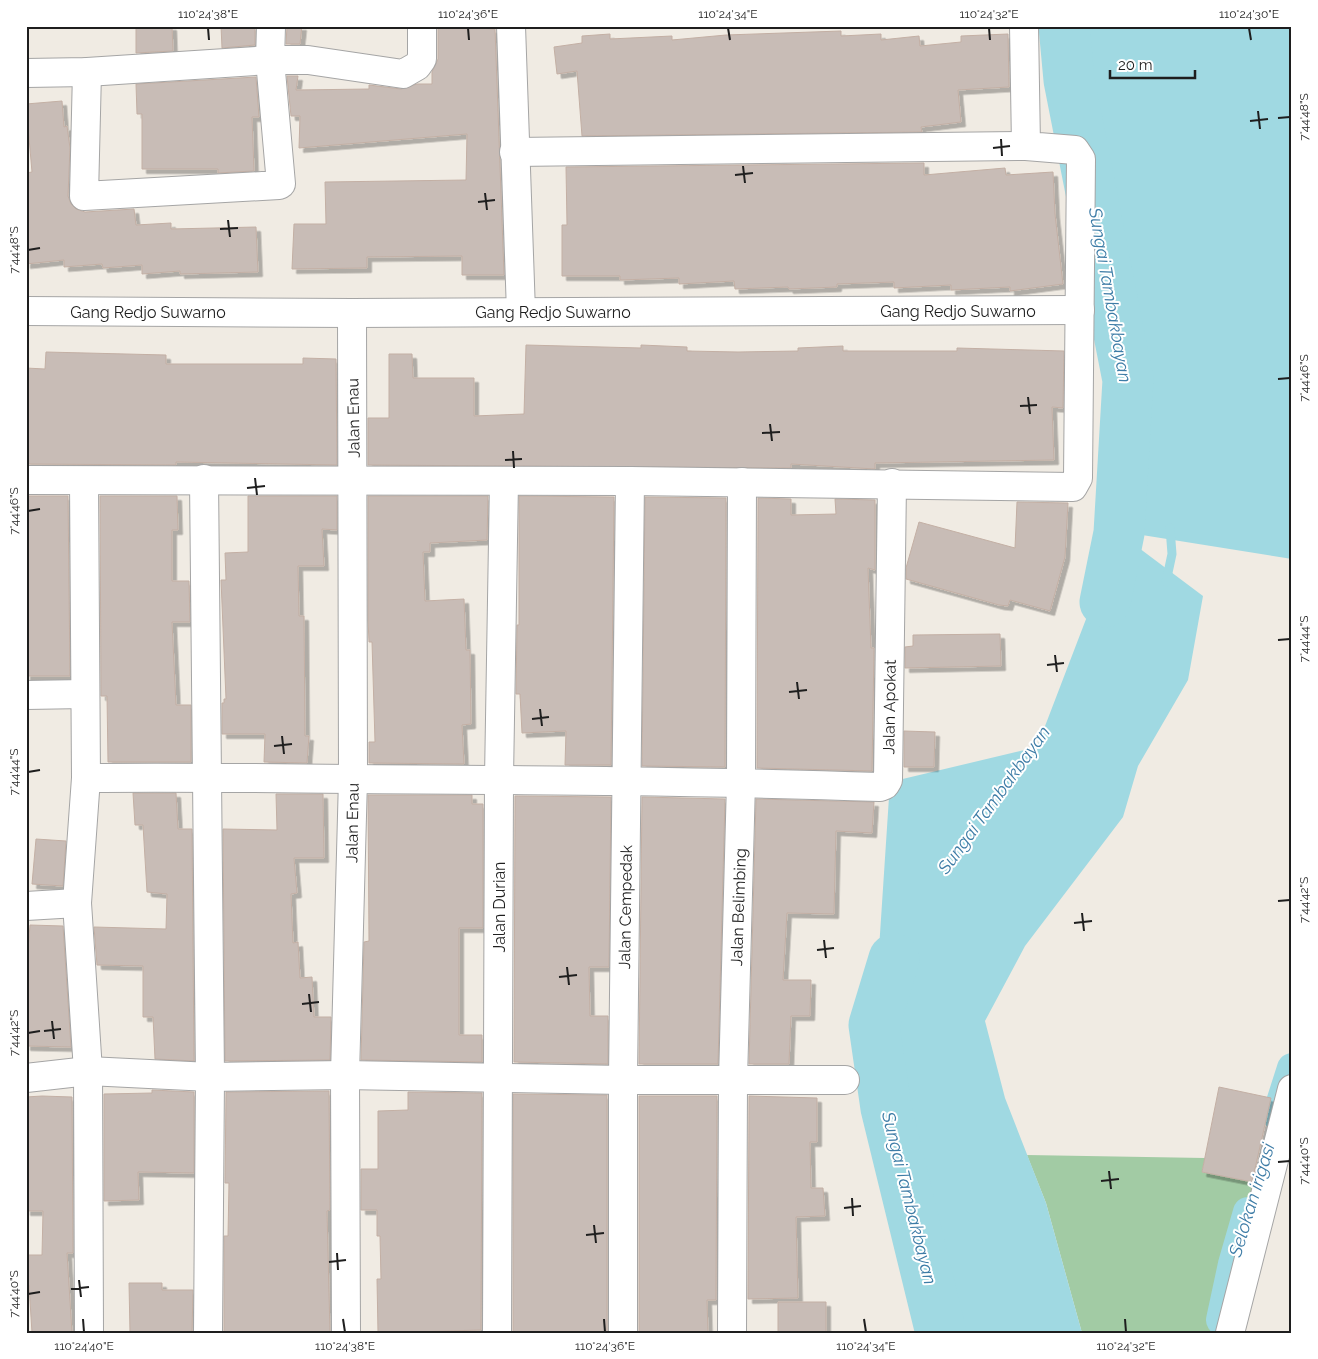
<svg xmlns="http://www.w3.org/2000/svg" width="1318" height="1359" font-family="Raleway,sans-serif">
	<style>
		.cemetery { fill: #a2cba4 }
		.water { fill: #a0d9e2 }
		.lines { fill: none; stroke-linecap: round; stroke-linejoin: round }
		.stream { stroke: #a0d9e2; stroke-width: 9 }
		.canal { stroke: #a0d9e2; stroke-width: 30 }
		.river { stroke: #a0d9e2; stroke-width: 51 }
		.building { fill: #c8bcb6; stroke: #c3afa4; filter: url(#shadow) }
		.minor-casing { stroke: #a5a5a5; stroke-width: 30 }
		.minor { stroke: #fff; stroke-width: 28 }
		.ticks { fill: none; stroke: #1e1e1e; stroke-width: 2 }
		.labels { text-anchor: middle; stroke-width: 4; stroke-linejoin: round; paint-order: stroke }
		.street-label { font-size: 16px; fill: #1e1e1e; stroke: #fff }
		.water-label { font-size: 18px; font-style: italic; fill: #3d7ca6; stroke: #fff }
		.neatline { fill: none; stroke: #1e1e1e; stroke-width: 2 }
		.ticks-label { font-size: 12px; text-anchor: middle; fill: #1e1e1e }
	</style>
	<defs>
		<filter id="shadow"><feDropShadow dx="4.5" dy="4.5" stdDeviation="0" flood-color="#0004"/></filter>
	</defs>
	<rect width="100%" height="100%" fill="#f0ebe3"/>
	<polygon class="cemetery" points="1027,1155 1205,1158 1202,1172 1268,1185 1230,1333 1082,1333 1046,1203"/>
	<g class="water">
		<polygon points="1072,26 1292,26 1292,559 1142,535 1100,150"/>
		<polygon points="1119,533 1203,596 1188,680 1138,766 1123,817 1025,946 985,1021 1005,1098 1046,1203 1082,1333 941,1333 886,1108 874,1025 890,782 1037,747"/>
	</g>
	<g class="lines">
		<polyline class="stream" points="1166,582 1172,554 1170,528"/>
		<g class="canal">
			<polyline points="1277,1115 1292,1068"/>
			<polyline points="1221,1320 1233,1264 1248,1212"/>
		</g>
		<g class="river">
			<polyline points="1064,26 1069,80 1128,380 1119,533 1105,602"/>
			<polyline points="894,959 874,1025 886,1108 941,1333"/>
		</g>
	</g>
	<g class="building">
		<polygon points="136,26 172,26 173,51 136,53"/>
		<polygon points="221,26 255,26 255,45 222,48"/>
		<polygon points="287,26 302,26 300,44 286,44"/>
		<polygon points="438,26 495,29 504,275 462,275 462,256 367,257 367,268 292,269 294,224 326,224 325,182 466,180 467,134 299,148 300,116 291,116 287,76 298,76 296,90 369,89 369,85 401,89 417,84 432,84 432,72 438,59"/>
		<polygon points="841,31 841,36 881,34 881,40 919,36 920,46 961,42 961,36 1008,34 1009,87 958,90 961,122 921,127 922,132 582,136 577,71 557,74 554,47 582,43 582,36 610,34 610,39 672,36 672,40 726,35"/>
		<polygon points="256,77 259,117 252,117 254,171 218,173 218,169 142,169 142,114 137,114 136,84"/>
		<polygon points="62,101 64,127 67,126 70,148 68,196 71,204 76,209 85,212 134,209 136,225 171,223 171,229 256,227 258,272 180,274 180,271 142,274 142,265 103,268 102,264 64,267 64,260 26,264 26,173 32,172 26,104"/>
		<polygon points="924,163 924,175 1005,168 1006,175 1053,172 1055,214 1063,284 1010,291 1010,287 951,290 951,285 894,288 894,282 837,284 837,287 789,289 788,287 735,289 734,281 679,284 679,278 620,280 620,276 562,276 562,225 567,225 566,167"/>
		<polygon points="526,345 641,348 641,345 687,347 687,351 738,352 798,351 798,348 843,346 843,351 957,351 957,348 1064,351 1063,408 1052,407 1054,460 875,463 875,469 791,464 791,468 368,465 368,418 389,418 389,354 412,354 413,378 474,378 474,416 524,414"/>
		<polygon points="46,352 166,355 166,364 303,364 303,358 336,359 337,465 176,462 176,465 26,464 26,368 45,369"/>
		<polygon points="26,496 68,496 70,676 26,676"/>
		<polygon points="100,496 177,496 178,530 172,530 172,581 189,581 190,622 172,622 176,705 191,705 191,762 108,762 107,696 101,696"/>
		<polygon points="248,496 337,496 337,530 322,529 324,566 298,566 299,616 304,616 305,736 309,736 307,763 264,762 265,734 222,734 222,703 224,703 224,699 226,699 221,580 226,580 225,553 248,552"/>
		<polygon points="368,496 488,496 487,540 430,543 430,552 423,552 425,601 464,599 466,650 470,650 471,724 462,725 464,764 369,763 369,742 375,742 372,642 369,642 368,620"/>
		<polygon points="519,496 614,497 611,765 565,765 566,731 522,733 520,694 516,694 517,625 519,625"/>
		<polygon points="645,497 726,498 725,767 642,766"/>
		<polygon points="758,498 791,499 791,515 836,514 835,499 875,500 875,570 868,568 871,648 874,648 872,771 757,768"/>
		<polygon points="1017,502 1068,503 1065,557 1050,611 1010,600 1008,606 999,605 906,579 906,568 919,522 1015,548"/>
		<polygon points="1000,634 1001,666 905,668 905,647 913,646 913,635"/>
		<polygon points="904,731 935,732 934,767 904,767"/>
		<polygon points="133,793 176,793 178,829 192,829 194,1061 155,1059 153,1017 143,1017 143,966 97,965 94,927 166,929 167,894 147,892 143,825 135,825"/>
		<polygon points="276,794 323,794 324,858 294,858 297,893 291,894 293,943 298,942 300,978 312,977 314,1017 331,1017 330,1060 225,1061 223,829 277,830"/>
		<polygon points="368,795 472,795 472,804 483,804 483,928 459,928 459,1035 482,1035 482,1062 361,1060 364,942 369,941"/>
		<polygon points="515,796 611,797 609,967 589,967 590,1016 608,1016 608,1064 514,1062"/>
		<polygon points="642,797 725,799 718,1064 639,1064"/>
		<polygon points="756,799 874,802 872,833 836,831 834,914 787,913 783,980 811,980 810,1016 791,1016 789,1064 749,1064"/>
		<polygon points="36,839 66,841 63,886 32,884"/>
		<polygon points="30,925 63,926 71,1047 26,1046 26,973"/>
		<polygon points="1219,1087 1271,1098 1252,1182 1202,1172"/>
		<polygon points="152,1090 194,1092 194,1173 138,1172 139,1200 104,1201 104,1094 152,1093"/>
		<polygon points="329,1091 330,1210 327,1211 330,1333 224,1333 224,1236 228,1236 229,1183 225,1183 226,1092"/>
		<polygon points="408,1092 482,1093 481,1330 378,1333 377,1279 381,1279 380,1236 377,1236 377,1210 361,1210 361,1169 378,1169 378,1111 408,1110"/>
		<polygon points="513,1094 607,1095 607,1332 513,1333"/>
		<polygon points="42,1096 72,1097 73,1253 67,1253 72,1333 32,1333 29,1285 26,1285 26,1255 42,1255 43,1211 26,1211 26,1097"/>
		<polygon points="639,1096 717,1096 716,1300 707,1300 708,1333 639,1333"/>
		<polygon points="749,1096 817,1098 817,1142 810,1142 811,1188 823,1188 825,1216 796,1217 798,1298 748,1299"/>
		<polygon points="129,1283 162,1283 162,1290 193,1290 192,1333 130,1333"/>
		<polygon points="778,1302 826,1302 826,1332 778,1333"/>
	</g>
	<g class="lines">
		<defs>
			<g id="minor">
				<polyline points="511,26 521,312"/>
				<polyline points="87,72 84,196 279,185 281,184 270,60 271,26"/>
				<polyline points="26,73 87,72 270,60 308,60 403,74 417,66 422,59 422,26"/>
				<polyline points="514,152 1026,146"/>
				<polyline points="26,311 352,313 1080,310"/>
				<polyline points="204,479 210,1077 208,1333"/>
				<polyline points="26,480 630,481 1073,487 1078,478 1081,159 1075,150 1026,146 1024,26"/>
				<polyline points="84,481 86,778 77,903 88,1071 89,1333"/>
				<polyline points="26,695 85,694"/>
				<path d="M 86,778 C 175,777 264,778 353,779 C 529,780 704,781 880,787 L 885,785 L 888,780 L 892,483"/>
				<polyline points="26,906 77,903"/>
				<polyline points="26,1078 88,1071 210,1077 345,1075 623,1080 845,1080"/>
				<polyline points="346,1333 345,1075 353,779 352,313"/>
				<polyline points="497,1333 499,778 504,481"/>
				<polyline points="623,1333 623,1080 630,481"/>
				<polyline points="732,1333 733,1080 741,782 742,482"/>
				<polyline points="1230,1333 1292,1089"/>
			</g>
		</defs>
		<use href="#minor" class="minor-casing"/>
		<use href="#minor" class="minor"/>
	</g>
	<path class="ticks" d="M 208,28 L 209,40M 468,28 L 469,40M 728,28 L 730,40M 989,28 L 990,40M 1249,28 L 1251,40M 1258,111 L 1260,129M 1278,118 L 1290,117M 1250,121 L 1268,119M 1001,139 L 1002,156M 993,148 L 1010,146M 743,166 L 745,183M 735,175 L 753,173M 485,193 L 487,210M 478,202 L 495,200M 228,220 L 230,237M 220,229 L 238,228M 28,250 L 40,248M 1278,379 L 1290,378M 1028,397 L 1030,414M 1020,406 L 1037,405M 770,424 L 772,441M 762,433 L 780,432M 513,451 L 514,468M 505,460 L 522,459M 255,478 L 257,495M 247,488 L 265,486M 28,511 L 40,509M 1278,640 L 1290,639M 1055,655 L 1057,672M 1047,665 L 1064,663M 797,682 L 799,699M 789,692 L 807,690M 540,709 L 542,726M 532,719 L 549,717M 282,736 L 284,754M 274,746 L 292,744M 28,772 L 40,770M 1278,901 L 1290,900M 1082,913 L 1084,931M 1074,923 L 1092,921M 824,940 L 826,958M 817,950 L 834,948M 567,967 L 569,985M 559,977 L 577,975M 309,994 L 311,1012M 302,1004 L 319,1002M 52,1021 L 54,1039M 44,1031 L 61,1029M 28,1033 L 40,1031M 1278,1162 L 1290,1161M 1109,1171 L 1111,1189M 1101,1181 L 1119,1179M 852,1198 L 853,1216M 844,1208 L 861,1206M 594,1225 L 596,1243M 586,1235 L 604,1233M 337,1253 L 338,1270M 329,1262 L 346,1260M 79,1280 L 81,1297M 71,1289 L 89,1287M 28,1294 L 40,1292M 83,1319 L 84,1332M 343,1319 L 345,1332M 604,1319 L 605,1332M 864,1319 L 866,1332M 1125,1319 L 1126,1332"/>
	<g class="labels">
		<g class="street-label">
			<text x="958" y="317">Gang Redjo Suwarno</text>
			<text x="148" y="318">Gang Redjo Suwarno</text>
			<text x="553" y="318">Gang Redjo Suwarno</text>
			<text transform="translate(353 418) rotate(-91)" y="6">Jalan Enau</text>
			<text transform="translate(889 707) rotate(-89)" y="6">Jalan Apokat</text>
			<text transform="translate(352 823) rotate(-89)" y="6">Jalan Enau</text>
			<text transform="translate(499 907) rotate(-90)" y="6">Jalan Durian</text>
			<text transform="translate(625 907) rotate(-89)" y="6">Jalan Cempedak</text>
			<text transform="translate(738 907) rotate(-88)" y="6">Jalan Belimbing</text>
		</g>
		<g class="water-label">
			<text transform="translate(1110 295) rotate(80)" y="6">Sungai Tambakbayan</text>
			<text transform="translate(994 800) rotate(-54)" y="6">Sungai Tambakbayan</text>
			<text transform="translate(909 1198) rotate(76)" y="6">Sungai Tambakbayan</text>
			<text transform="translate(1252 1200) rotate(-73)" y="6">Selokan irigasi</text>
		</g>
	</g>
	<rect width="1318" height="1359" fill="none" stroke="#ffffff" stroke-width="55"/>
	<path d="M1110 70v8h85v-8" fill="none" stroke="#1e1e1e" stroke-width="2.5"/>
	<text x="1118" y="70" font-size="15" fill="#1e1e1e" stroke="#ffffff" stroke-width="4" paint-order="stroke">20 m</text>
	<rect x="28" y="28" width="1262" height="1304" class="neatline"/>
	<g class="ticks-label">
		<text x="208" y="18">110°24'38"E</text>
		<text x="468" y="18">110°24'36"E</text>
		<text x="728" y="18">110°24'34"E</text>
		<text x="989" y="18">110°24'32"E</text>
		<text x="1249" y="18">110°24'30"E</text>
		<text transform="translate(1304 117) rotate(-90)" y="4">7°44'48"S</text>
		<text transform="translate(14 250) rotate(-90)" y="4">7°44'48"S</text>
		<text transform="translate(1304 378) rotate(-90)" y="4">7°44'46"S</text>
		<text transform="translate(14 511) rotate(-90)" y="4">7°44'46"S</text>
		<text transform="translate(1304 639) rotate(-90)" y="4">7°44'44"S</text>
		<text transform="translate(14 772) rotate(-90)" y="4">7°44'44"S</text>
		<text transform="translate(1304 900) rotate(-90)" y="4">7°44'42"S</text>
		<text transform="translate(14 1033) rotate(-90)" y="4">7°44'42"S</text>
		<text transform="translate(1304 1161) rotate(-90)" y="4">7°44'40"S</text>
		<text transform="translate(14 1294) rotate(-90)" y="4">7°44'40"S</text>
		<text x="84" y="1350">110°24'40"E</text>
		<text x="345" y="1350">110°24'38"E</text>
		<text x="605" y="1350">110°24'36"E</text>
		<text x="866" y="1350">110°24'34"E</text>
		<text x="1126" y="1350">110°24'32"E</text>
	</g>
</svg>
